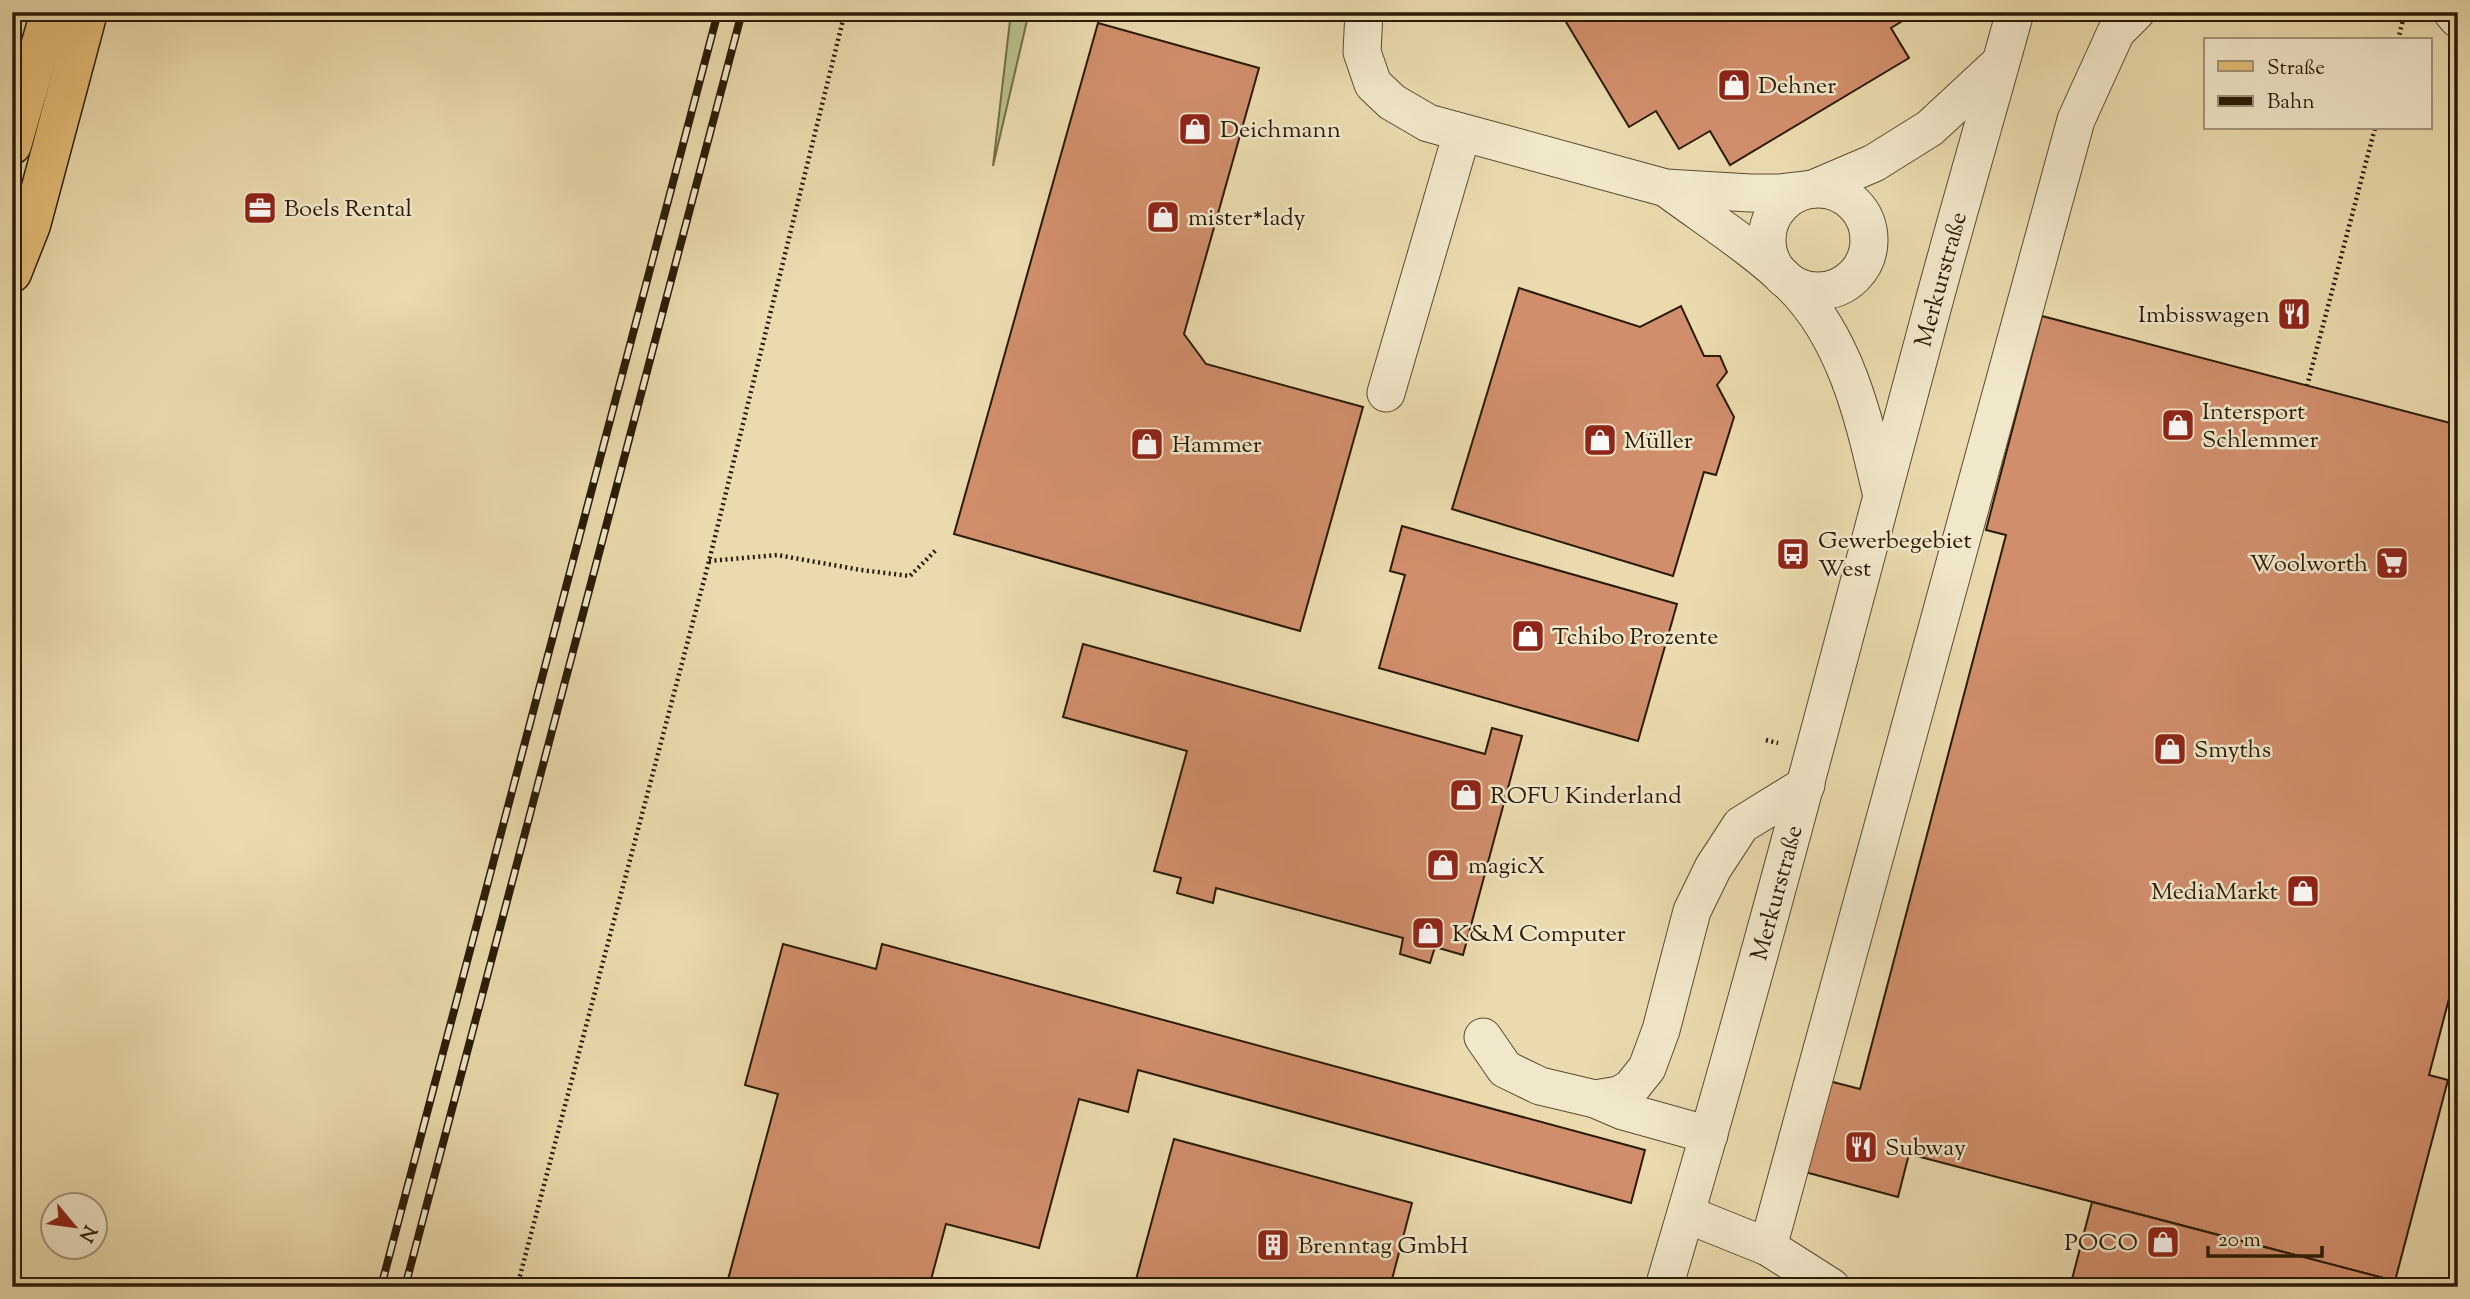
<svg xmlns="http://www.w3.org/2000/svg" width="2470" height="1299" font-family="'Sorts Mill Goudy',serif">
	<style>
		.green { fill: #b8bf88; stroke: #716d47; stroke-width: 2 }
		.building { fill: #d18e6c; stroke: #2a1b06; stroke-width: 2 }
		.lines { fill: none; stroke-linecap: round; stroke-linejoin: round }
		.minor-casing { stroke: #5a4b30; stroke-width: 39 }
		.major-casing { stroke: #2a1b06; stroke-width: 41 }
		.path { stroke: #2a1b06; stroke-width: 4.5; stroke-dasharray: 2 3.5; stroke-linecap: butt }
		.minor { stroke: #f1e7ca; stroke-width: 37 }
		.major { stroke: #e5bd76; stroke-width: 38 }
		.rail-casing { stroke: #2a1b06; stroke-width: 8 }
		.rail { stroke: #f1e7ca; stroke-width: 5; stroke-dasharray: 16; stroke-linecap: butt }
		.labels { text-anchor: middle; stroke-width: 5; stroke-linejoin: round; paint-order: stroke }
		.poi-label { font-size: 24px; fill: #2a1b06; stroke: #f1e7ca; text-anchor: start }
		.street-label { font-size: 24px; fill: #2a1b06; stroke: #f1e7ca }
	</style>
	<rect width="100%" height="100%" fill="#eadaad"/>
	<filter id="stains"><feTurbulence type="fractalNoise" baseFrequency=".00286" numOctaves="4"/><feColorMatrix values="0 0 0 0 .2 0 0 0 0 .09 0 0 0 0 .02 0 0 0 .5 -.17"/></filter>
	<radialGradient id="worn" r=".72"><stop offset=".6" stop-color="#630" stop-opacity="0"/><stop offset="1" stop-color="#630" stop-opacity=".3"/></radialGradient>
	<polygon class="green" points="1011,12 1029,12 993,166"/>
	<g class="building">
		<polygon points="1560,12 1917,12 1891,28 1909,58 1730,165 1710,131 1679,149 1656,111 1629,127"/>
		<polygon points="1098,23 1259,68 1184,334 1206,364 1363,407 1300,631 954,534"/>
		<polygon points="1519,288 1640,327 1681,306 1704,356 1720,356 1727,372 1717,385 1734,417 1716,475 1704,472 1673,576 1452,509"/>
		<polygon points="2042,316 2458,425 2458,997 2450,995 2429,1075 2448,1080 2395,1281 1909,1154 1898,1197 1805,1172 1829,1081 1860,1089 2006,535 1986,530"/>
		<polygon points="1402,526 1677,604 1638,741 1379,668 1405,575 1390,571"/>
		<polygon points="1083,644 1485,754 1492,728 1522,736 1463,955 1435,947 1430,963 1400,954 1403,938 1216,888 1213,903 1177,893 1181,878 1154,871 1187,751 1063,717"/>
		<polygon points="783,944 876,969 882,944 1645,1150 1631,1203 1138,1070 1128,1112 1079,1099 1039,1248 946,1224 929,1287 726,1287 778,1094 745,1085"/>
		<polygon points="1174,1139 1412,1203 1390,1287 1134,1287"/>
		<polygon points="2092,1202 2395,1281 2416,1287 2070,1287"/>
	</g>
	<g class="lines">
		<defs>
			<g id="minor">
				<polyline points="1364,12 1362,52 1373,84 1392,102 1428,123 1666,188 1750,193 1779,193 1813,189 1874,163 1930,128 2000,63"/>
				<polyline points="2452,12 2458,19"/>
				<path d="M 1666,188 C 1705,217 1755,249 1790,283 C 1846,337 1864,419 1881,492"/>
				<circle cx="1818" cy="240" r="51"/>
				<polyline points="1386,393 1462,133"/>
				<polyline points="1483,1037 1505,1069 1540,1086 1595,1099 1623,1111 1709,1135"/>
				<polyline points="1595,1099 1619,1095 1631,1088 1647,1068 1661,1030 1692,911 1713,868 1741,825 1806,785"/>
				<polyline points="1686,1214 1768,1247 1831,1287"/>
				<polyline points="1768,1247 2076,120 2116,32 2136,12"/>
				<path id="s1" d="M 1664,1287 C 1758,973 1839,655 1924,339 C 1953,229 1985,121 2015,12"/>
			</g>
			<g id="major">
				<polyline points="12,145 50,12"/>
				<polyline points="12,273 31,225 88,12"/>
			</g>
		</defs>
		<use href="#minor" class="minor-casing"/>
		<use href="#major" class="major-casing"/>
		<g class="path">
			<polyline points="2398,40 2403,20"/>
			<polyline points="2307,386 2375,128"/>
			<polyline points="1793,554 1800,556"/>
			<polyline points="709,561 777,555 861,570 910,576 937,549"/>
			<polyline points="1766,740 1778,743"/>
			<polyline points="517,1287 709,561 845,12"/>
		</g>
		<use href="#minor" class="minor"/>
		<use href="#major" class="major"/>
		<defs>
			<g id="rail">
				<polyline points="381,1287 718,12"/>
				<polyline points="405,1287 742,12"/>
			</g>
		</defs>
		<use href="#rail" class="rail-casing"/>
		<use href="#rail" class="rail"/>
	</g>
	<defs>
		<symbol id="shop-square" viewBox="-11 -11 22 22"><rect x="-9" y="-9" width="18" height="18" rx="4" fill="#8f2418" stroke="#f1e7ca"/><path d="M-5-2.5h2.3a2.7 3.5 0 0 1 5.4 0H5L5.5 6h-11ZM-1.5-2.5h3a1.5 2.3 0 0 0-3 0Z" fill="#fff"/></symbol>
		<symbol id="office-square" viewBox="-11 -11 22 22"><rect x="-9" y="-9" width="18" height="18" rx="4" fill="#8f2418" stroke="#f1e7ca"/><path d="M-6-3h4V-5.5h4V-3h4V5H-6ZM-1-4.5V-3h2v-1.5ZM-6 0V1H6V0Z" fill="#fff"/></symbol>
		<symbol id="restaurant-square" viewBox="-11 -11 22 22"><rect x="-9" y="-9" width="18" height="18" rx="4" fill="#8f2418" stroke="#f1e7ca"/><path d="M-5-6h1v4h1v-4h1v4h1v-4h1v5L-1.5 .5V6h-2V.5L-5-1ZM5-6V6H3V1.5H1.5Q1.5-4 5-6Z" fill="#fff"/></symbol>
		<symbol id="bus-square" viewBox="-11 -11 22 22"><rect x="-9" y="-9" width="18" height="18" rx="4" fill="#8f2418" stroke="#f1e7ca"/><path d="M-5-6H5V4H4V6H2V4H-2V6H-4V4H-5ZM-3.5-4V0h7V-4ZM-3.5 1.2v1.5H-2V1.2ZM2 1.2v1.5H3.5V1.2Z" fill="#fff"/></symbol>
		<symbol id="supermarket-square" viewBox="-11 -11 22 22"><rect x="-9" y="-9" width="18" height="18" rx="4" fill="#8f2418" stroke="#f1e7ca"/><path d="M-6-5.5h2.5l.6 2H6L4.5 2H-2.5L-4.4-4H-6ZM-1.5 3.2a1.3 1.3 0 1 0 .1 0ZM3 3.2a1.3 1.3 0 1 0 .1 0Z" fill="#fff"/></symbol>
		<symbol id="building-square" viewBox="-11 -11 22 22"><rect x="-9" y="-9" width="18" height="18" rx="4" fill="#8f2418" stroke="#f1e7ca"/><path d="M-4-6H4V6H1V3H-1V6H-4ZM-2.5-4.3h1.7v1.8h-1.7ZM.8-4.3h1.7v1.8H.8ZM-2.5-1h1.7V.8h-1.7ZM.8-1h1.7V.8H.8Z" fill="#fff"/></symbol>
	</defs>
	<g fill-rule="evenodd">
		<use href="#shop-square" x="1715" y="66" width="38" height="38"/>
		<use href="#shop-square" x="1176" y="110" width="38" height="38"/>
		<use href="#office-square" x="241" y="189" width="38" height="38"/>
		<use href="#shop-square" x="1144" y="198" width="38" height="38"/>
		<use href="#restaurant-square" x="2275" y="295" width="38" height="38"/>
		<use href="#shop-square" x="2159" y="406" width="38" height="38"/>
		<use href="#shop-square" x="1581" y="421" width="38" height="38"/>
		<use href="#shop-square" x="1128" y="425" width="38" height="38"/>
		<use href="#bus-square" x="1774" y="535" width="38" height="38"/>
		<use href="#supermarket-square" x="2373" y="544" width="38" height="38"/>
		<use href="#shop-square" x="1509" y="617" width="38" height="38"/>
		<use href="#shop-square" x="2151" y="730" width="38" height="38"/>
		<use href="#shop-square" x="1447" y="776" width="38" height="38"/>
		<use href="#shop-square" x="1424" y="846" width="38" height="38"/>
		<use href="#shop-square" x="2284" y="872" width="38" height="38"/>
		<use href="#shop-square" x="1409" y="914" width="38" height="38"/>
		<use href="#restaurant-square" x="1842" y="1128" width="38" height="38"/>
		<use href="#shop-square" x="2144" y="1223" width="38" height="38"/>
		<use href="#building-square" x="1254" y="1226" width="38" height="38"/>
	</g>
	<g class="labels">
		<g class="poi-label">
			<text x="1758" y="93">Dehner</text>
			<text x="1220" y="137">Deichmann</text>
			<text x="284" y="216">Boels Rental</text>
			<text x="1188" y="225">mister*lady</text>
			<text x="2270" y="322" text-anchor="end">Imbisswagen</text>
			<text x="2202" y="419">Intersport<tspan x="2202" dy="28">Schlemmer</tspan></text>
			<text x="1624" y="448">Müller</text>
			<text x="1172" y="452">Hammer</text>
			<text x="1818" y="548">Gewerbegebiet<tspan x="1818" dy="28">West</tspan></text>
			<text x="2368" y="571" text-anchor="end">Woolworth</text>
			<text x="1552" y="644">Tchibo Prozente</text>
			<text x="2194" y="757">Smyths</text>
			<text x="1490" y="803">ROFU Kinderland</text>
			<text x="1468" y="873">magicX</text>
			<text x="2278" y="899" text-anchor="end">MediaMarkt</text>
			<text x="1452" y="941">K&amp;M Computer</text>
			<text x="1885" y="1155">Subway</text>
			<text x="2138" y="1250" text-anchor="end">POCO</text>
			<text x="1298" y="1253">Brenntag GmbH</text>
		</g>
		<g class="street-label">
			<text dy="8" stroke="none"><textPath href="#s1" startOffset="1045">Merkurstraße</textPath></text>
			<text dy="8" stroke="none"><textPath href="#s1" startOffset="410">Merkurstraße</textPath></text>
		</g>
	</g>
	<rect width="2470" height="1299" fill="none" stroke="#eadaad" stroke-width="42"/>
	<rect x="14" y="14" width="2442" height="1271" fill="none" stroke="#2a1b06" stroke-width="3.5"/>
	<rect x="21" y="21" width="2428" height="1257" fill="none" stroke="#2a1b06" stroke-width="2"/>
	<rect x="2204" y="38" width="228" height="91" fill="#f1e7ca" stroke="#a1957c" stroke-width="2"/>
	<rect x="2218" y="61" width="35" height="10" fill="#e5bd76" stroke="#a1957c" stroke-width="2"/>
	<text x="2267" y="74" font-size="21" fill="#2a1b06">Straße</text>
	<rect x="2218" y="96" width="35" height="10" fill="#2a1b06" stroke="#a1957c" stroke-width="2"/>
	<text x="2267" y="108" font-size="21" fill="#2a1b06">Bahn</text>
	<g transform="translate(74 1226) rotate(119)"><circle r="33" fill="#f1e7ca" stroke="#a1957c" stroke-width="2"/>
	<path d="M0-5L12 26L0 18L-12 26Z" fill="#8f2418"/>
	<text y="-10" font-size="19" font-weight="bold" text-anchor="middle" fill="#2a1b06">N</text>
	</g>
	<path d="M2208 1246v10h114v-10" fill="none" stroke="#2a1b06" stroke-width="3.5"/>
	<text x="2218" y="1246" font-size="21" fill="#2a1b06" stroke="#f1e7ca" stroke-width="5" paint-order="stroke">20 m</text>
	<rect width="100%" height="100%" filter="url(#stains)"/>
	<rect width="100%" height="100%" fill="url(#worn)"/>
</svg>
